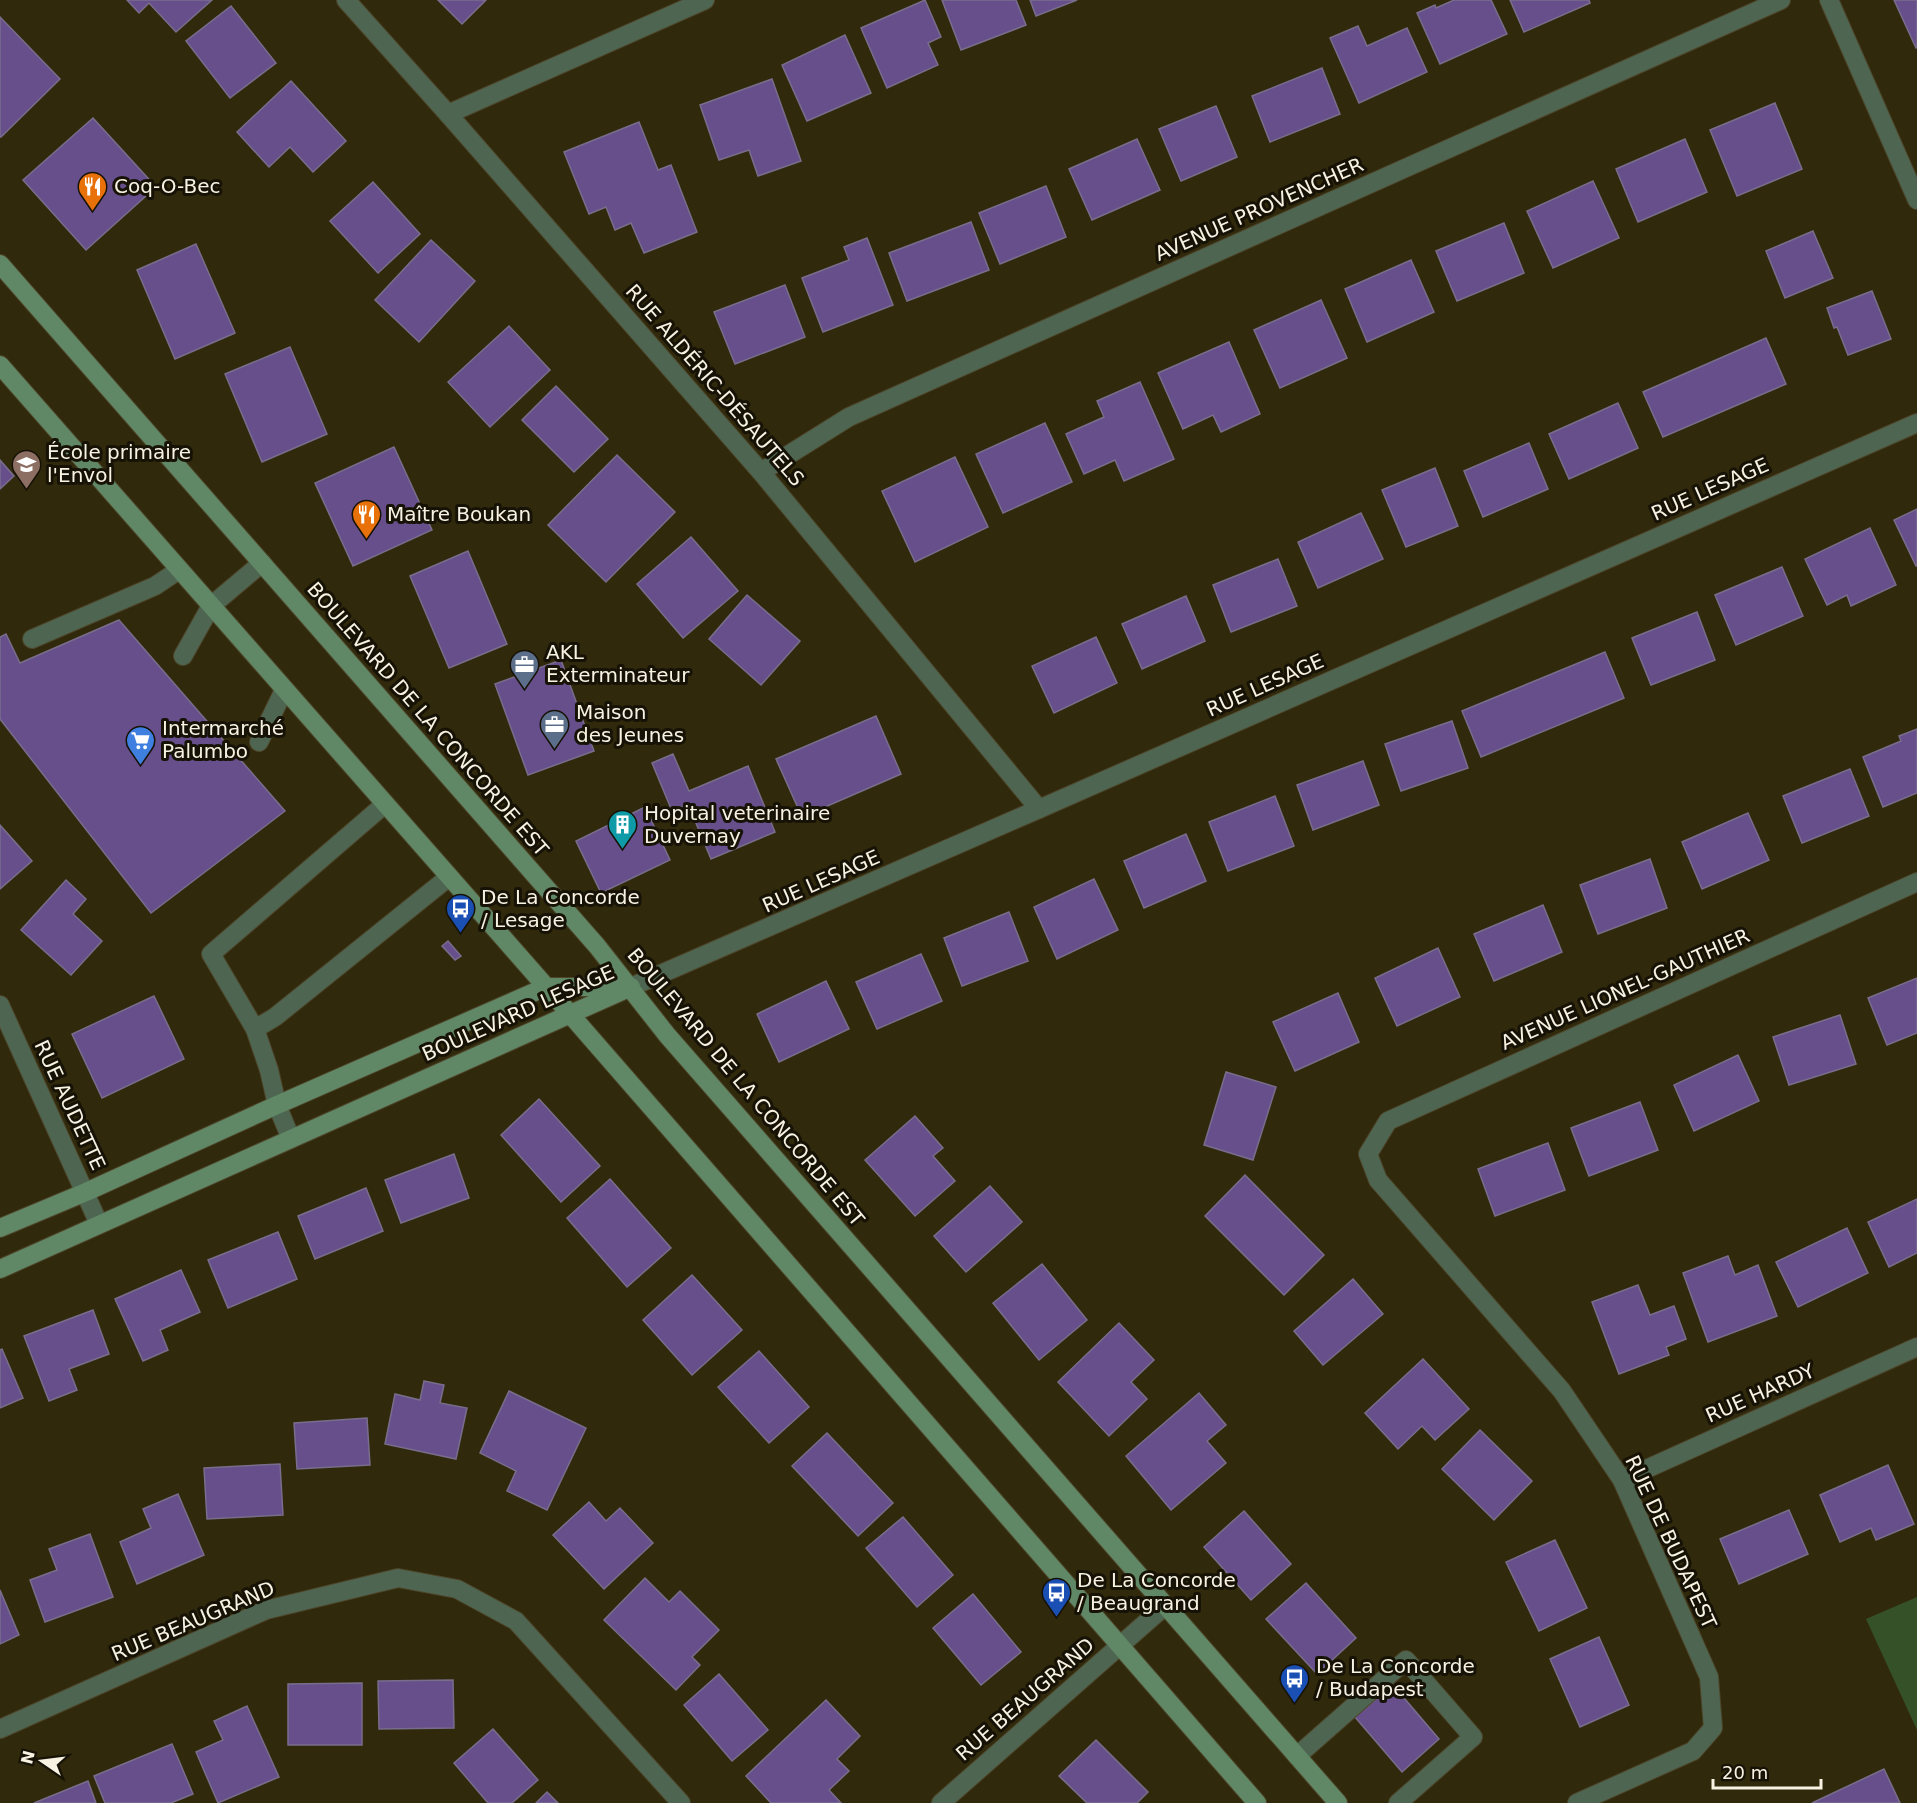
<svg xmlns="http://www.w3.org/2000/svg" width="1917" height="1803" font-family="'DejaVu Sans',sans-serif">
	<style>
		.green { fill: #355128 }
		.building { fill: #674f8c; stroke: #786e8b; stroke-width: 1.5 }
		.lines { fill: none; stroke-linecap: round; stroke-linejoin: round }
		.lane-casing { stroke: #4d452a; stroke-width: 20 }
		.street-casing { stroke: #4d452a; stroke-width: 20 }
		.secondary-casing { stroke: #4d452a; stroke-width: 20 }
		.lane { stroke: #4e6651; stroke-width: 18 }
		.street { stroke: #4e6651; stroke-width: 18 }
		.secondary { stroke: #618866; stroke-width: 18 }
		.labels { text-anchor: middle; stroke-width: 6; stroke-linejoin: round; paint-order: stroke }
		.poi-label { font-size: 20px; fill: #f7f2e1; stroke: #161206; text-anchor: start }
		.street-label { font-size: 20px; fill: #f7f2e1; stroke: #161206 }
	</style>
	<rect width="100%" height="100%" fill="#31290c"/>
	<polygon class="green" points="1917,1597 1917,1730 1866,1619"/>
	<g class="building">
		<polygon points="127,0 212,0 176,32 149,3 139,13"/>
		<polygon points="438,0 486,0 462,24"/>
		<polygon points="925,0 941,37 928,43 938,65 887,88 861,28"/>
		<polygon points="942,0 1016,0 1026,25 961,50"/>
		<polygon points="1030,0 1077,0 1036,16"/>
		<polygon points="1454,0 1491,0 1507,34 1440,64 1417,13 1435,5 1436,8"/>
		<polygon points="1510,0 1589,0 1590,3 1524,32"/>
		<polygon points="1894,0 1917,0 1917,47 1916,48"/>
		<polygon points="231,6 276,63 230,98 186,41"/>
		<polygon points="0,17 60,79 1,137 0,137"/>
		<polygon points="1358,26 1367,46 1407,28 1427,72 1359,103 1330,38"/>
		<polygon points="845,35 871,93 807,121 782,65"/>
		<polygon points="1322,68 1340,114 1270,142 1252,96"/>
		<polygon points="772,79 801,161 758,176 749,150 719,160 700,105"/>
		<polygon points="291,81 346,141 313,172 290,147 269,167 237,132"/>
		<polygon points="1775,103 1802,169 1737,196 1710,130"/>
		<polygon points="1216,106 1237,157 1181,181 1159,129"/>
		<polygon points="93,118 156,187 86,250 23,180"/>
		<polygon points="639,122 658,170 671,165 697,232 644,253 631,223 615,230 606,207 589,214 564,152"/>
		<polygon points="1137,139 1160,190 1092,220 1069,169"/>
		<polygon points="1685,139 1707,192 1638,222 1616,169"/>
		<polygon points="1593,181 1619,238 1553,268 1527,211"/>
		<polygon points="373,182 420,234 378,273 330,221"/>
		<polygon points="1046,186 1066,237 1000,264 979,213"/>
		<polygon points="971,222 989,270 907,301 889,253"/>
		<polygon points="1504,223 1524,273 1457,301 1436,251"/>
		<polygon points="1813,231 1833,278 1785,298 1766,251"/>
		<polygon points="867,238 893,305 823,332 802,278 849,260 844,247"/>
		<polygon points="431,240 475,281 419,342 375,300"/>
		<polygon points="196,244 235,333 175,359 137,270"/>
		<polygon points="1411,260 1434,312 1367,342 1345,289"/>
		<polygon points="785,285 805,337 735,364 714,312"/>
		<polygon points="1872,291 1891,339 1848,355 1837,327 1834,328 1827,308"/>
		<polygon points="1321,300 1347,358 1280,388 1254,330"/>
		<polygon points="509,326 550,370 490,427 448,382"/>
		<polygon points="1766,338 1786,384 1663,437 1643,392"/>
		<polygon points="1229,342 1260,414 1221,432 1213,415 1183,429 1158,373"/>
		<polygon points="290,347 327,434 262,462 225,374"/>
		<polygon points="1140,382 1174,459 1124,481 1115,460 1084,474 1066,434 1104,417 1097,401"/>
		<polygon points="556,386 608,439 574,472 522,420"/>
		<polygon points="1618,403 1638,448 1569,479 1549,434"/>
		<polygon points="1045,423 1072,482 1003,513 976,454"/>
		<polygon points="1529,443 1548,489 1483,517 1464,471"/>
		<polygon points="394,447 432,530 353,566 315,483"/>
		<polygon points="617,455 675,512 606,582 548,525"/>
		<polygon points="955,457 988,527 915,562 882,491"/>
		<polygon points="0,460 14,476 0,489"/>
		<polygon points="1435,468 1458,526 1406,547 1382,490"/>
		<polygon points="1917,509 1917,566 1916,566 1894,520"/>
		<polygon points="1361,513 1383,559 1318,588 1298,542"/>
		<polygon points="1870,528 1896,585 1851,606 1847,595 1827,605 1805,559"/>
		<polygon points="691,537 738,591 683,638 637,584"/>
		<polygon points="468,551 507,644 449,668 410,576"/>
		<polygon points="1278,559 1297,606 1231,632 1213,585"/>
		<polygon points="1782,567 1803,616 1736,645 1715,595"/>
		<polygon points="747,595 800,641 761,685 709,639"/>
		<polygon points="1186,596 1205,641 1142,669 1122,624"/>
		<polygon points="1697,612 1715,660 1651,685 1632,638"/>
		<polygon points="119,620 285,811 151,913 0,719 0,637 6,634 20,663"/>
		<polygon points="1096,637 1117,683 1054,713 1032,666"/>
		<polygon points="1605,652 1624,698 1481,757 1462,711"/>
		<polygon points="561,660 594,751 528,775 495,684"/>
		<polygon points="876,716 901,774 802,817 776,759"/>
		<polygon points="1452,721 1468,768 1401,791 1385,744"/>
		<polygon points="1917,729 1917,793 1883,807 1863,757 1901,741 1899,736"/>
		<polygon points="673,754 689,791 748,766 775,832 711,859 688,804 672,811 652,763"/>
		<polygon points="1363,761 1379,805 1313,830 1297,785"/>
		<polygon points="1850,769 1869,816 1802,843 1783,796"/>
		<polygon points="1275,796 1294,846 1228,871 1209,822"/>
		<polygon points="645,807 670,860 601,893 576,841"/>
		<polygon points="1748,813 1769,860 1702,889 1682,842"/>
		<polygon points="0,825 32,861 0,889"/>
		<polygon points="1186,834 1206,881 1144,908 1124,861"/>
		<polygon points="1650,859 1667,908 1598,934 1580,885"/>
		<polygon points="1094,879 1118,930 1057,959 1034,907"/>
		<polygon points="66,880 86,899 73,914 102,941 71,975 21,930"/>
		<polygon points="1543,905 1562,952 1494,981 1474,934"/>
		<polygon points="1009,912 1028,961 962,986 944,938"/>
		<polygon points="448,941 461,956 455,960 442,946"/>
		<polygon points="1438,948 1460,997 1397,1026 1375,978"/>
		<polygon points="921,954 942,1001 877,1029 856,982"/>
		<polygon points="1917,978 1917,1033 1887,1045 1868,998"/>
		<polygon points="826,981 849,1029 779,1062 757,1014"/>
		<polygon points="1338,993 1359,1042 1295,1071 1273,1022"/>
		<polygon points="154,996 184,1059 102,1098 72,1034"/>
		<polygon points="1840,1015 1856,1064 1789,1085 1773,1037"/>
		<polygon points="1738,1055 1759,1101 1694,1131 1674,1085"/>
		<polygon points="1226,1072 1276,1087 1253,1160 1204,1145"/>
		<polygon points="539,1099 600,1166 561,1202 501,1135"/>
		<polygon points="1640,1102 1658,1150 1589,1176 1571,1128"/>
		<polygon points="915,1116 943,1148 933,1156 955,1181 915,1216 865,1160"/>
		<polygon points="1548,1143 1565,1190 1495,1216 1478,1169"/>
		<polygon points="454,1154 469,1198 401,1223 385,1180"/>
		<polygon points="1245,1175 1324,1255 1284,1295 1205,1216"/>
		<polygon points="610,1179 671,1248 627,1287 567,1218"/>
		<polygon points="990,1186 1022,1222 966,1272 934,1236"/>
		<polygon points="366,1188 383,1231 315,1259 298,1216"/>
		<polygon points="1917,1199 1917,1253 1889,1267 1868,1222"/>
		<polygon points="1847,1228 1868,1273 1798,1307 1776,1262"/>
		<polygon points="278,1232 297,1279 228,1308 208,1260"/>
		<polygon points="1728,1256 1735,1275 1758,1265 1777,1316 1708,1342 1683,1273"/>
		<polygon points="1042,1264 1087,1320 1039,1360 993,1303"/>
		<polygon points="181,1270 200,1312 160,1330 168,1350 143,1361 115,1299"/>
		<polygon points="692,1275 742,1330 692,1375 643,1320"/>
		<polygon points="1353,1279 1383,1314 1323,1365 1294,1331"/>
		<polygon points="1638,1285 1650,1315 1674,1306 1686,1339 1666,1347 1669,1355 1619,1374 1592,1302"/>
		<polygon points="93,1310 109,1354 69,1369 77,1390 49,1401 24,1336"/>
		<polygon points="1119,1323 1154,1360 1131,1382 1147,1399 1109,1436 1058,1382"/>
		<polygon points="2,1349 23,1398 0,1408 0,1350"/>
		<polygon points="759,1351 809,1407 769,1443 718,1387"/>
		<polygon points="1423,1359 1469,1409 1435,1440 1422,1426 1398,1449 1365,1413"/>
		<polygon points="424,1381 444,1385 440,1403 467,1408 456,1459 385,1444 395,1394 420,1400"/>
		<polygon points="509,1391 586,1428 547,1510 507,1491 516,1471 480,1453"/>
		<polygon points="1199,1393 1226,1425 1207,1441 1226,1463 1171,1510 1126,1456"/>
		<polygon points="367,1418 370,1465 297,1469 294,1423"/>
		<polygon points="1480,1430 1532,1481 1494,1520 1442,1469"/>
		<polygon points="827,1433 893,1503 858,1536 792,1466"/>
		<polygon points="280,1464 283,1515 207,1519 204,1468"/>
		<polygon points="1888,1465 1914,1524 1876,1540 1871,1528 1840,1542 1820,1495"/>
		<polygon points="178,1494 204,1555 137,1584 120,1542 151,1528 143,1509"/>
		<polygon points="589,1502 606,1521 620,1508 653,1543 604,1589 553,1535"/>
		<polygon points="1789,1510 1808,1554 1739,1584 1720,1539"/>
		<polygon points="1244,1511 1291,1564 1251,1600 1204,1547"/>
		<polygon points="903,1517 953,1575 917,1607 866,1548"/>
		<polygon points="90,1534 113,1597 45,1622 30,1580 57,1570 49,1549"/>
		<polygon points="1555,1540 1587,1608 1539,1631 1506,1562"/>
		<polygon points="645,1578 669,1602 680,1591 719,1630 692,1657 700,1665 676,1690 604,1620"/>
		<polygon points="1306,1583 1356,1638 1317,1674 1266,1619"/>
		<polygon points="0,1590 19,1635 0,1644"/>
		<polygon points="973,1594 1021,1652 981,1685 933,1628"/>
		<polygon points="1599,1637 1629,1705 1580,1727 1550,1659"/>
		<polygon points="719,1674 768,1730 732,1761 684,1705"/>
		<polygon points="453,1680 454,1728 379,1729 378,1681"/>
		<polygon points="362,1683 362,1745 288,1745 288,1684"/>
		<polygon points="1393,1685 1439,1739 1402,1772 1355,1717"/>
		<polygon points="826,1700 860,1736 837,1759 849,1771 829,1790 841,1803 771,1803 746,1776"/>
		<polygon points="247,1706 279,1777 218,1803 196,1752 223,1740 214,1721"/>
		<polygon points="493,1729 538,1780 512,1803 488,1803 454,1763"/>
		<polygon points="1096,1740 1148,1792 1137,1803 1087,1803 1059,1776"/>
		<polygon points="172,1744 193,1794 171,1803 105,1803 94,1776"/>
		<polygon points="1884,1769 1900,1803 1812,1803"/>
		<polygon points="88,1781 96,1803 34,1803"/>
		<polygon points="547,1792 558,1803 536,1803"/>
	</g>
	<g class="lines">
		<defs>
			<g id="lane">
				<polyline points="32,639 155,586 179,570"/>
				<polyline points="183,656 211,606 262,563"/>
				<polyline points="259,742 284,690"/>
				<polyline points="255,1029 275,1017 449,877"/>
				<polyline points="291,1139 277,1105 269,1070 255,1029 211,954 385,804"/>
				<polyline points="1297,1756 1406,1660 1473,1737 1398,1803"/>
			</g>
			<g id="street">
				<polyline points="346,0 448,114 761,472 1039,809"/>
				<polyline points="1829,0 1917,200"/>
				<polyline points="448,114 705,0"/>
				<polyline points="761,472 849,417 1781,0"/>
				<polyline points="631,987 1039,809 1917,423"/>
				<polyline points="0,1005 99,1224"/>
				<polyline points="1622,1480 1917,1347"/>
				<polyline points="0,1729 266,1610 398,1578 457,1589 516,1621 681,1803"/>
				<polyline points="941,1803 1166,1605"/>
				<polyline points="1577,1803 1693,1751 1713,1728 1709,1677 1622,1480 1562,1391 1378,1180 1368,1154 1388,1121 1917,882"/>
			</g>
			<g id="secondary">
				<polyline points="0,264 597,946 667,1035 1338,1803"/>
				<polyline points="0,365 570,1014 1257,1803"/>
				<polyline points="0,1228 86,1192 277,1105 546,987 623,987"/>
				<polyline points="0,1269 631,987"/>
			</g>
		</defs>
		<use href="#lane" class="lane-casing"/>
		<use href="#street" class="street-casing"/>
		<use href="#secondary" class="secondary-casing"/>
		<use href="#lane" class="lane"/>
		<use href="#street" class="street"/>
		<use href="#secondary" class="secondary"/>
	</g>
	<defs>
		<symbol id="restaurant-pin" viewBox="-11 -11 22 30"><path d="M0 17L-7.5 6A9.5 9.5 0 1 1 7.5 6Z" fill="#e8710a" stroke="#161206"/><path d="M-5-6h1v4h1v-4h1v4h1v-4h1v5L-1.5 .5V6h-2V.5L-5-1ZM5-6V6H3V1.5H1.5Q1.5-4 5-6Z" fill="#fff"/></symbol>
		<symbol id="school-pin" viewBox="-11 -11 22 30"><path d="M0 17L-7.5 6A9.5 9.5 0 1 1 7.5 6Z" fill="#8d6e63" stroke="#161206"/><path d="M0-5L7-2L0 1L-7-2ZM-4 1L0 2.5L4 1V4Q0 6-4 4Z" fill="#fff"/></symbol>
		<symbol id="office-pin" viewBox="-11 -11 22 30"><path d="M0 17L-7.5 6A9.5 9.5 0 1 1 7.5 6Z" fill="#5c6f8a" stroke="#161206"/><path d="M-6-3h4V-5.5h4V-3h4V5H-6ZM-1-4.5V-3h2v-1.5ZM-6 0V1H6V0Z" fill="#fff"/></symbol>
		<symbol id="supermarket-pin" viewBox="-11 -11 22 30"><path d="M0 17L-7.5 6A9.5 9.5 0 1 1 7.5 6Z" fill="#3f7fe0" stroke="#161206"/><path d="M-6-5.5h2.5l.6 2H6L4.5 2H-2.5L-4.4-4H-6ZM-1.5 3.2a1.3 1.3 0 1 0 .1 0ZM3 3.2a1.3 1.3 0 1 0 .1 0Z" fill="#fff"/></symbol>
		<symbol id="building-pin" viewBox="-11 -11 22 30"><path d="M0 17L-7.5 6A9.5 9.5 0 1 1 7.5 6Z" fill="#0f9aa8" stroke="#161206"/><path d="M-4-6H4V6H1V3H-1V6H-4ZM-2.5-4.3h1.7v1.8h-1.7ZM.8-4.3h1.7v1.8H.8ZM-2.5-1h1.7V.8h-1.7ZM.8-1h1.7V.8H.8Z" fill="#fff"/></symbol>
		<symbol id="bus-pin" viewBox="-11 -11 22 30"><path d="M0 17L-7.5 6A9.5 9.5 0 1 1 7.5 6Z" fill="#1a4fb4" stroke="#161206"/><path d="M-5-6H5V4H4V6H2V4H-2V6H-4V4H-5ZM-3.5-4V0h7V-4ZM-3.5 1.2v1.5H-2V1.2ZM2 1.2v1.5H3.5V1.2Z" fill="#fff"/></symbol>
	</defs>
	<g fill-rule="evenodd">
		<use href="#restaurant-pin" x="76" y="170" width="33" height="45"/>
		<use href="#school-pin" x="10" y="448" width="33" height="45"/>
		<use href="#restaurant-pin" x="350" y="498" width="33" height="45"/>
		<use href="#office-pin" x="508" y="648" width="33" height="45"/>
		<use href="#office-pin" x="538" y="708" width="33" height="45"/>
		<use href="#supermarket-pin" x="124" y="724" width="33" height="45"/>
		<use href="#building-pin" x="606" y="808" width="33" height="45"/>
		<use href="#bus-pin" x="444" y="892" width="33" height="45"/>
		<use href="#bus-pin" x="1040" y="1576" width="33" height="45"/>
		<use href="#bus-pin" x="1278" y="1662" width="33" height="45"/>
	</g>
	<g class="labels">
		<g class="poi-label">
			<text x="114" y="193">Coq-O-Bec</text>
			<text x="47" y="459">École primaire<tspan x="47" dy="23">l'Envol</tspan></text>
			<text x="387" y="521">Maître Boukan</text>
			<text x="546" y="659">AKL<tspan x="546" dy="23">Exterminateur</tspan></text>
			<text x="576" y="719">Maison<tspan x="576" dy="23">des Jeunes</tspan></text>
			<text x="162" y="735">Intermarché<tspan x="162" dy="23">Palumbo</tspan></text>
			<text x="644" y="820">Hopital veterinaire<tspan x="644" dy="23">Duvernay</tspan></text>
			<text x="481" y="904">De La Concorde<tspan x="481" dy="23">/ Lesage</tspan></text>
			<text x="1077" y="1587">De La Concorde<tspan x="1077" dy="23">/ Beaugrand</tspan></text>
			<text x="1316" y="1673">De La Concorde<tspan x="1316" dy="23">/ Budapest</tspan></text>
		</g>
		<g class="street-label">
			<text transform="translate(1259 209) rotate(-24)" y="7">AVENUE PROVENCHER</text>
			<text transform="translate(715 385) rotate(49)" y="7">RUE ALDÉRIC-DÉSAUTELS</text>
			<text transform="translate(1710 489) rotate(-24)" y="7">RUE LESAGE</text>
			<text transform="translate(1265 685) rotate(-24)" y="7">RUE LESAGE</text>
			<text transform="translate(428 719) rotate(49)" y="7">BOULEVARD DE LA CONCORDE EST</text>
			<text transform="translate(821 881) rotate(-24)" y="7">RUE LESAGE</text>
			<text transform="translate(1625 989) rotate(-24)" y="7">AVENUE LIONEL-GAUTHIER</text>
			<text transform="translate(518 1013) rotate(-24)" y="7">BOULEVARD LESAGE</text>
			<text transform="translate(746 1087) rotate(50)" y="7">BOULEVARD DE LA CONCORDE EST</text>
			<text transform="translate(70 1105) rotate(65)" y="7">RUE AUDETTE</text>
			<text transform="translate(1760 1393) rotate(-24)" y="7">RUE HARDY</text>
			<text transform="translate(1671 1542) rotate(65)" y="7">RUE DE BUDAPEST</text>
			<text transform="translate(193 1621) rotate(-23)" y="7">RUE BEAUGRAND</text>
			<text transform="translate(1025 1699) rotate(-41)" y="7">RUE BEAUGRAND</text>
		</g>
	</g>
	<g transform="translate(42 1761) rotate(284)" stroke="#161206" stroke-width="4.5" paint-order="stroke">
	<path d="M0-4.5L10 22L0 15L-10 22Z" fill="#f7f2e1"/>
	<text y="-9" font-size="16" font-weight="bold" text-anchor="middle" fill="#f7f2e1">N</text>
	</g>
	<path d="M1713 1779v9h108v-9" fill="none" stroke="#f7f2e1" stroke-width="3"/>
	<text x="1722" y="1779" font-size="18" fill="#f7f2e1" stroke="#161206" stroke-width="4.5" paint-order="stroke">20 m</text>
</svg>
